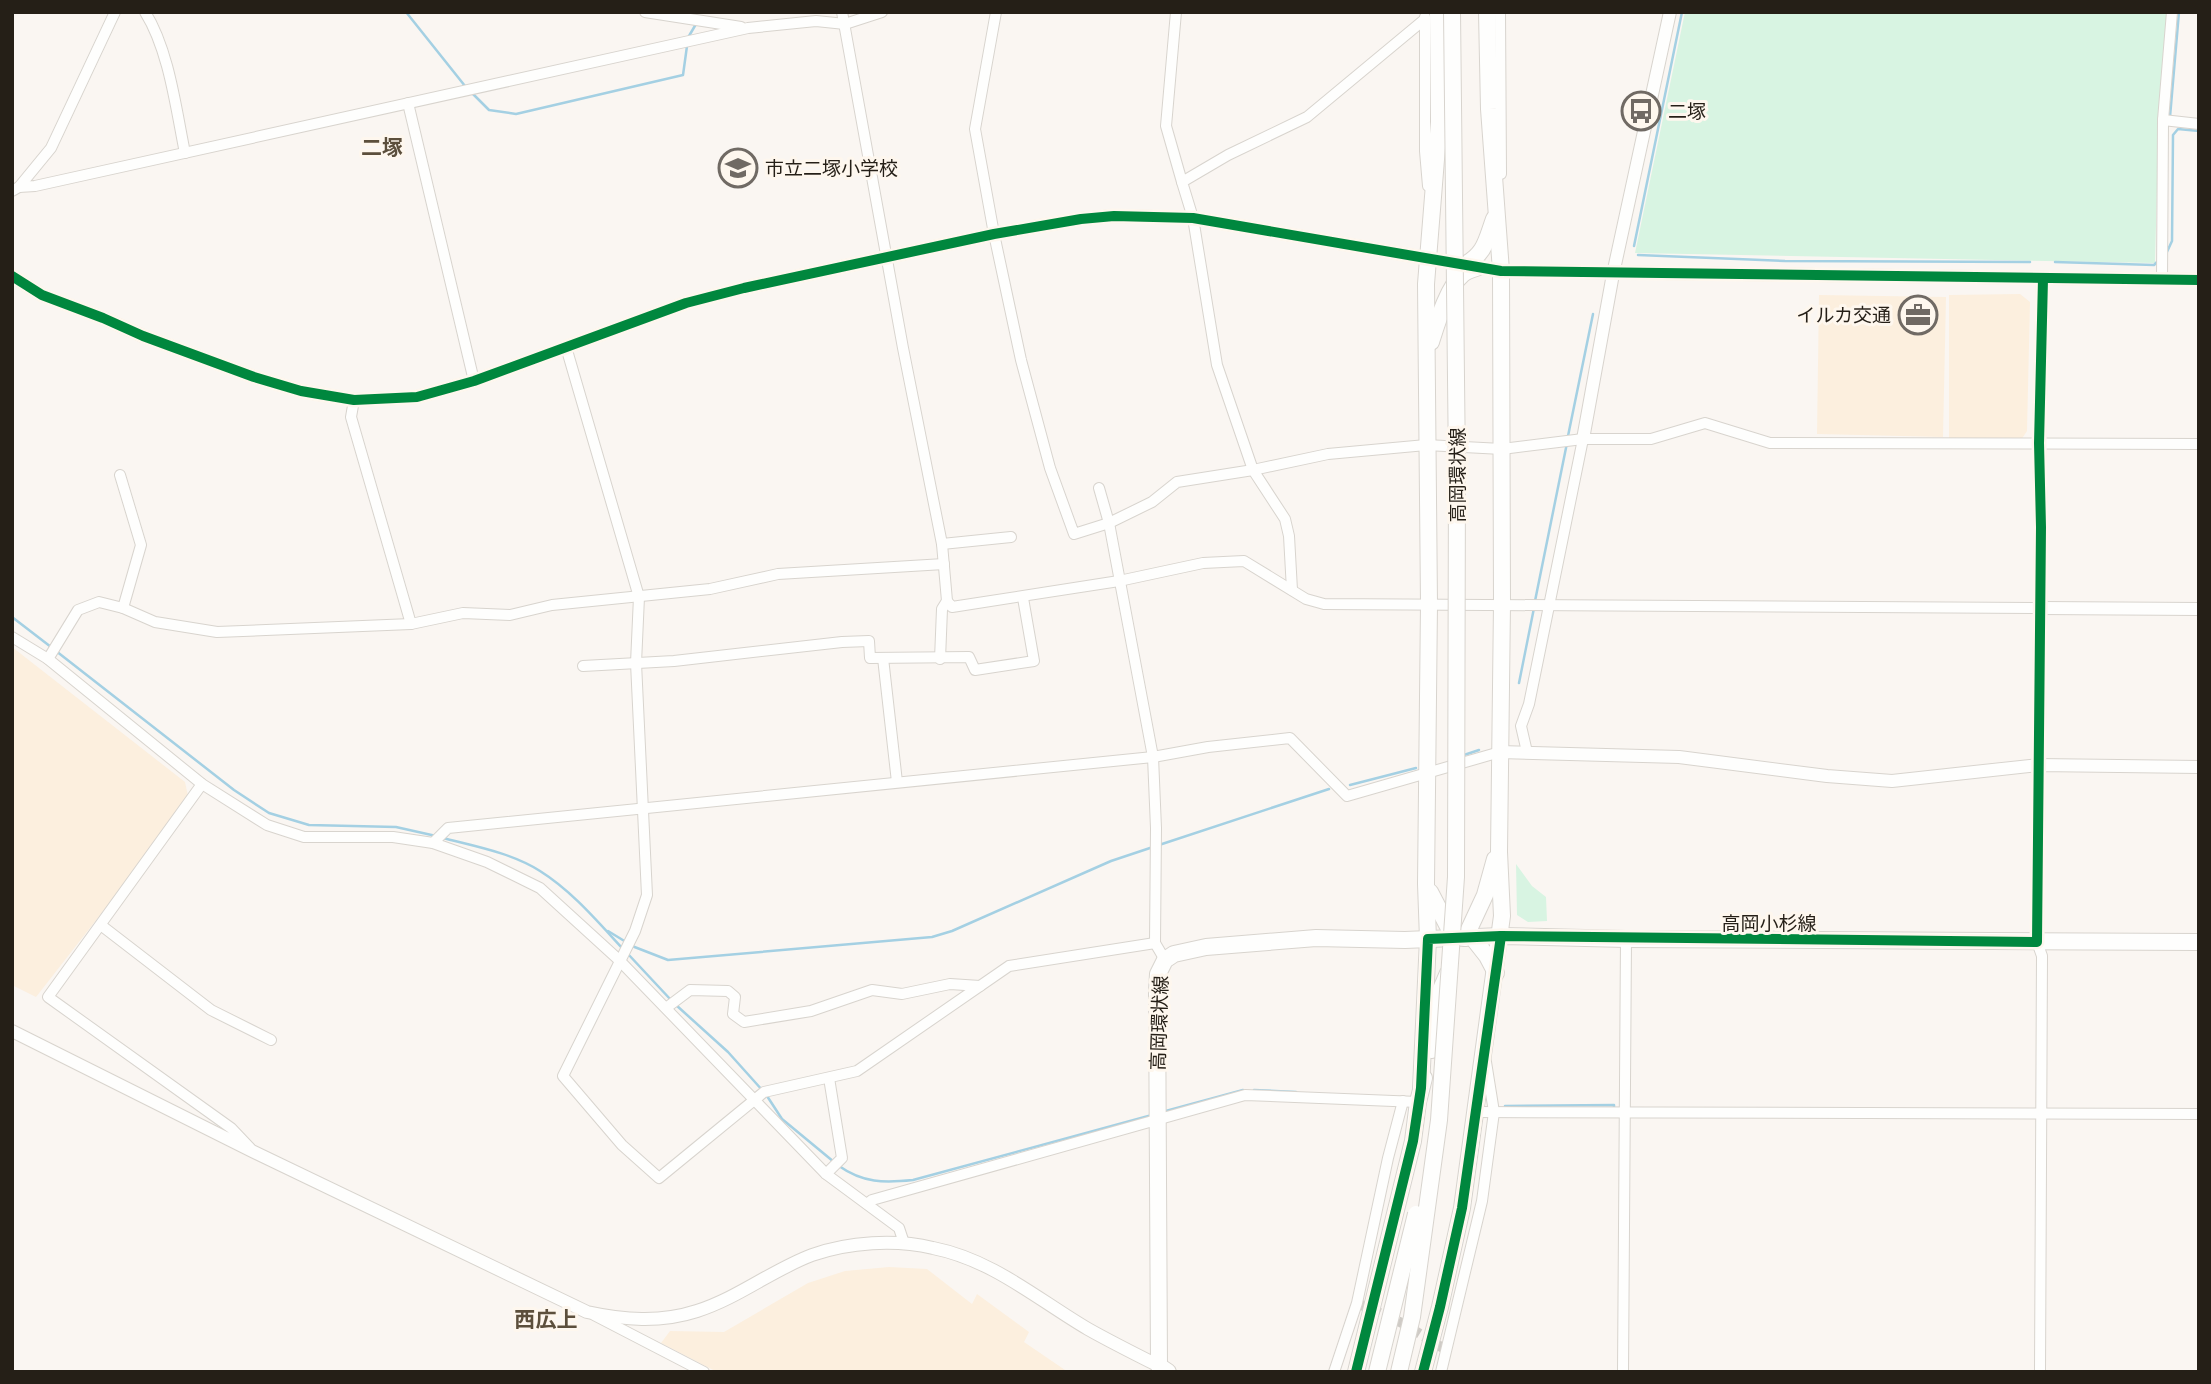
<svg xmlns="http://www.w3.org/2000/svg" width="2211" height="1384" font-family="'IBM Plex Serif','Noto Sans JP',serif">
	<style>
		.built { fill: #fcefde }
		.green { fill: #d8f4e2 }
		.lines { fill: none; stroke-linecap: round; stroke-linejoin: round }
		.stream { stroke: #a4d0e3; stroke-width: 2.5 }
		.minor-tunnel { stroke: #cfcbc6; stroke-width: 10; stroke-dasharray: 10 5; stroke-linecap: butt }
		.minor-casing { stroke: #d8d4ce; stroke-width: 12 }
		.tertiary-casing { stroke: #d8d4ce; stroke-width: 14 }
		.primary-casing { stroke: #d8d4ce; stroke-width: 18 }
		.minor { stroke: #fefefd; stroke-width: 10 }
		.tertiary { stroke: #fefefd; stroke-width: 12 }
		.primary { stroke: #fefefd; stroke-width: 16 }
		.primary-bridge-casing { stroke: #d8d4ce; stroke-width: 18; stroke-linecap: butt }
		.primary-bridge { stroke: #fefefd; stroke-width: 16 }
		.cycleway-casing { stroke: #fef7ee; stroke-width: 15 }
		.cycleway { stroke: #00873e; stroke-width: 10 }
		.labels { text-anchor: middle; stroke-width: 6; stroke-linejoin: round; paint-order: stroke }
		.poi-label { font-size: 19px; fill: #251f17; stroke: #fef7ee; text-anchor: start }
		.street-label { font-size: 19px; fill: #251f17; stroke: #fef7ee }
		.neighbourhood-label { font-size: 21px; font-weight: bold; fill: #5c4f3c; stroke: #fef7ee }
	</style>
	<rect width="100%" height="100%" fill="#faf6f2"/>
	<g class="built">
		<polygon points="2020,294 2030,302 2027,431 2021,440 1949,439 1949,295"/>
		<polygon points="1819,295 1946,297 1943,437 1817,434"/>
		<polygon points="12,647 185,782 188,796 104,910 36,997 12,985"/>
		<polygon points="889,1267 927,1269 972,1304 977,1294 1029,1332 1024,1342 1068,1372 717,1372 661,1343 670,1331 724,1332 808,1283 845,1271"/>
	</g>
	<g class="green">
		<polygon points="1685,12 2168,12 2159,111 2155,263 1635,253"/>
		<polygon points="1516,864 1532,886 1546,897 1547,921 1528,922 1517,915"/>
	</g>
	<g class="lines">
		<g class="stream">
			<polyline points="406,12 465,86"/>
			<polyline points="689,36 696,24"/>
			<polyline points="472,93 489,110 516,114 683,75 687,46"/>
			<polyline points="2170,117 2179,12"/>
			<polyline points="1634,246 1682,12"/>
			<polyline points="2166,254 2172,241 2173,135 2178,129 2199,131"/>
			<polyline points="1638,255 1785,261 2030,262"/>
			<polyline points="2055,262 2154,265 2158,261"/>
			<polyline points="1568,436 1593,314"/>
			<polyline points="1535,601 1567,443"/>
			<polyline points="12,617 51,647"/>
			<polyline points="56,651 234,790 269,813 309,825 396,827 436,836"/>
			<polyline points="1519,683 1534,608"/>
			<polyline points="1464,755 1479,750"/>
			<polyline points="1350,785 1416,768"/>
			<path d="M 443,838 C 474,846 512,853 540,871 C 572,891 598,922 623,949"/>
			<polyline points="1159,845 1329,789"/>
			<polyline points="608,931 626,942"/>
			<polyline points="632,946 668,960 932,937 952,931 1111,861 1153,847"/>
			<polyline points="628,954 671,1000"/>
			<polyline points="676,1005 728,1052 763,1091"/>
			<polyline points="1254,1090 1296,1092"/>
			<polyline points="767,1096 782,1119 834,1162"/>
			<polyline points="1505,1106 1614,1105 1614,1109"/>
			<polyline points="1162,1112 1243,1090"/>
			<path d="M 839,1166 C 863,1183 884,1183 913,1180 L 1152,1115"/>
		</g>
		<polyline class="minor-tunnel" points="1357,1303 1402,1323 1446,1350"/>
		<defs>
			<g id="minor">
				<path d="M 145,12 C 169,50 176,109 185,153"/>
				<polyline points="645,12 741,27"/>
				<polyline points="842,12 903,348 942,544 947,601 952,607 1119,581 1203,563 1244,561 1306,599 1324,604 2040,608"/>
				<polyline points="996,12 975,129 994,234 1021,360 1050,468 1074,534 1109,523 1152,502 1177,482 1253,470 1328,454 1426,445 1502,449 1583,439 1651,439 1705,423 1770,443 2199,444"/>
				<polyline points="1176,12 1166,126 1182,182"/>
				<polyline points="1500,12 1501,174"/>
				<polyline points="1425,17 1425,151 1428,186"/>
				<polyline points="408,103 474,381"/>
				<polyline points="2163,120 2199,124"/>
				<polyline points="19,187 51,148 115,12"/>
				<polyline points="12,191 19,187 35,186 748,28 816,21 845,24 882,12"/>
				<polyline points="2162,280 2163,120 2172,12"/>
				<polyline points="566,347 639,597 636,663 647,895 635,931 563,1076 622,1145 659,1178 764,1092 857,1071 1009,966 1155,943"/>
				<polyline points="354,400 351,417 411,624"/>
				<polyline points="120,475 141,545 123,608"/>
				<polyline points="1099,488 1109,523 1153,757 1156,828 1155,943 1165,960"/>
				<polyline points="942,544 1011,537"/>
				<polyline points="1292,590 1289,536 1285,519 1253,470 1217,365 1193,218 1182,182 1228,155 1307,117 1425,19"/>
				<polyline points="12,637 48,659 202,784 267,825 304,837 393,837 433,843 487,862 540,888 619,960 826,1174 899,1228 904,1243"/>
				<polyline points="883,658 897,782"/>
				<polyline points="48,659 78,610 99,602 123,608 155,622 217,632 411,624 463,613 510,615 552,605 710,589 778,574 944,564"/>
				<polyline points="940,659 942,609 947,601"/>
				<polyline points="583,666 674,661 842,642 869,641 870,658 969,657 975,670 1034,661 1023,598"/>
				<polyline points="1527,752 1521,726 1529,704 1583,439"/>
				<polyline points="202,784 48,997 231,1128 250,1148"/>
				<polyline points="433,843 448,828 1153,757 1208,747 1290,738 1347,796 1500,752"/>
				<polyline points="102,926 211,1010 271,1040"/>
				<polyline points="2037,942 2042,956 2040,1372"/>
				<polyline points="666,1008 690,990 728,991 735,997 733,1014 744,1022 811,1011 872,990 902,994 950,984 980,986"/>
				<polyline points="1476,1112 2199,1114"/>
				<polyline points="826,1174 842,1158 829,1078"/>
				<polyline points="867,1204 872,1200 1245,1095 1418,1102"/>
				<polyline points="594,1315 704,1372"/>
				<polyline points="1334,1372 1357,1303 1388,1158 1403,1101"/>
				<polyline points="1441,1372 1482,1201 1494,1112 1486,1062"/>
				<polyline points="1623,1372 1626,939"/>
			</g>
			<g id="tertiary">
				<polyline points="12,276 42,295 103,318 143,336 254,377 301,391 354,400 417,397 474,381 686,303 744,288 994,234 1081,219 1114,216 1193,218 1501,271 2199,280"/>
				<polyline points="1583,439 1613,274 1670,12"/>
				<polyline points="2040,608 2199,609"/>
				<polyline points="1500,752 1679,757 1827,776 1892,781 2038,765 2199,767"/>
				<polyline points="2037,942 2041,527 2039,443 2043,279"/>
				<path d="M 12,1031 L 252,1151 L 587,1312 C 624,1320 660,1323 697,1311 C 738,1298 772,1270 812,1255 C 849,1242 895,1239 933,1248 C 993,1260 1037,1299 1088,1329 C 1111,1342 1135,1354 1159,1366"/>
			</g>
			<g id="primary">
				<path d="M 1464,265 C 1485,254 1486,241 1494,219"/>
				<path d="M 1431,342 C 1437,323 1448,286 1463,274 C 1468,270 1474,269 1479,267"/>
				<polyline points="1430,892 1454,938"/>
				<polyline points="1472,937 1487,956 1496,973"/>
				<polyline points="1465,938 1485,895 1495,859"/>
				<polyline points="1432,1050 1439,994 1448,973"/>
				<polyline points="1421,1088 1428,939 1426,884 1429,604 1426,284 1439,122 1438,12"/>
				<polyline points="1168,1372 1159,1366 1157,991 1158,974 1165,960 1174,954 1206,947 1316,938 1405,940 1501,936 1626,939 2199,942"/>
				<polyline points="1356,1372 1413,1141 1418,1102 1424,1078"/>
				<polyline points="1423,1372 1440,1307 1462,1208 1502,916 1499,852 1502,604 1501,271 1489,109 1487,12"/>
			</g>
		</defs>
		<use href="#minor" class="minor-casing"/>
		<use href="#tertiary" class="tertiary-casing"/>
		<use href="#primary" class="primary-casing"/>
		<use href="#minor" class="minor"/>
		<use href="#tertiary" class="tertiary"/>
		<use href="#primary" class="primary"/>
		<defs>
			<g id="primary-bridge">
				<polyline points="1377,1372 1416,1214"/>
				<polyline points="1399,1372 1412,1317 1439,1120 1456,877 1457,470 1452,12"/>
			</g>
		</defs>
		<use href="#primary-bridge" class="primary-bridge-casing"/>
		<use href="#primary-bridge" class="primary-bridge"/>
		<defs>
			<g id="cycleway">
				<polyline points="12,276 42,295 103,318 143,336 254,377 301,391 354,400 417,397 474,381 686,303 744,288 994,234 1081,219 1114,216 1193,218 1501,271 2199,280"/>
				<polyline points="1356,1372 1413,1141 1421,1088 1428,939 1501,936 2037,942 2041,527 2039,443 2043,279"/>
				<polyline points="1423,1372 1440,1307 1462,1208 1501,936"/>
			</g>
		</defs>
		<use href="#cycleway" class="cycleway-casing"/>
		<use href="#cycleway" class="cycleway"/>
	</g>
	<defs>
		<symbol id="bus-ring" viewBox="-11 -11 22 22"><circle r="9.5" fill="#fef7ee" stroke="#706a64" stroke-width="1.5"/><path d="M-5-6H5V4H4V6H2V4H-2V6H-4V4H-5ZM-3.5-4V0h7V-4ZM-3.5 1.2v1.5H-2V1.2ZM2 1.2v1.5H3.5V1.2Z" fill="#706a64"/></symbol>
		<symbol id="school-ring" viewBox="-11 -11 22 22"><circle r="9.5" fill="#fef7ee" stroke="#706a64" stroke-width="1.5"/><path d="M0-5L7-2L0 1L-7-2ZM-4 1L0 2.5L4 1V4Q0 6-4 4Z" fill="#706a64"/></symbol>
		<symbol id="office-ring" viewBox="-11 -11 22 22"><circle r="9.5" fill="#fef7ee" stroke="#706a64" stroke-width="1.5"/><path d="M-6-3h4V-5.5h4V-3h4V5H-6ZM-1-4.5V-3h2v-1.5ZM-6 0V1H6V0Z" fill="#706a64"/></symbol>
	</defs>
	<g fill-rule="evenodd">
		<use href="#bus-ring" x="1619" y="89" width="44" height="44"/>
		<use href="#school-ring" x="716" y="146" width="44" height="44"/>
		<use href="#office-ring" x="1896" y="293" width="44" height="44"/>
	</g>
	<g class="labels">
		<g class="poi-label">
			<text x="1668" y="118">二塚</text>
			<text x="765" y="175">市立二塚小学校</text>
			<text x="1891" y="322" text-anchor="end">イルカ交通</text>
		</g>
		<g class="street-label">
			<text transform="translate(1457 475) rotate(-90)" y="7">高岡環状線</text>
			<text x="1769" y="930">高岡小杉線</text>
			<text transform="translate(1159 1023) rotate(-88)" y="7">高岡環状線</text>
		</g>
		<g class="neighbourhood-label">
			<text x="382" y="155">二塚</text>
			<text x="546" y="1327">西広上</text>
		</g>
	</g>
	<rect width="2211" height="1384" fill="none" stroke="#251f17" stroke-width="28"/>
</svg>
